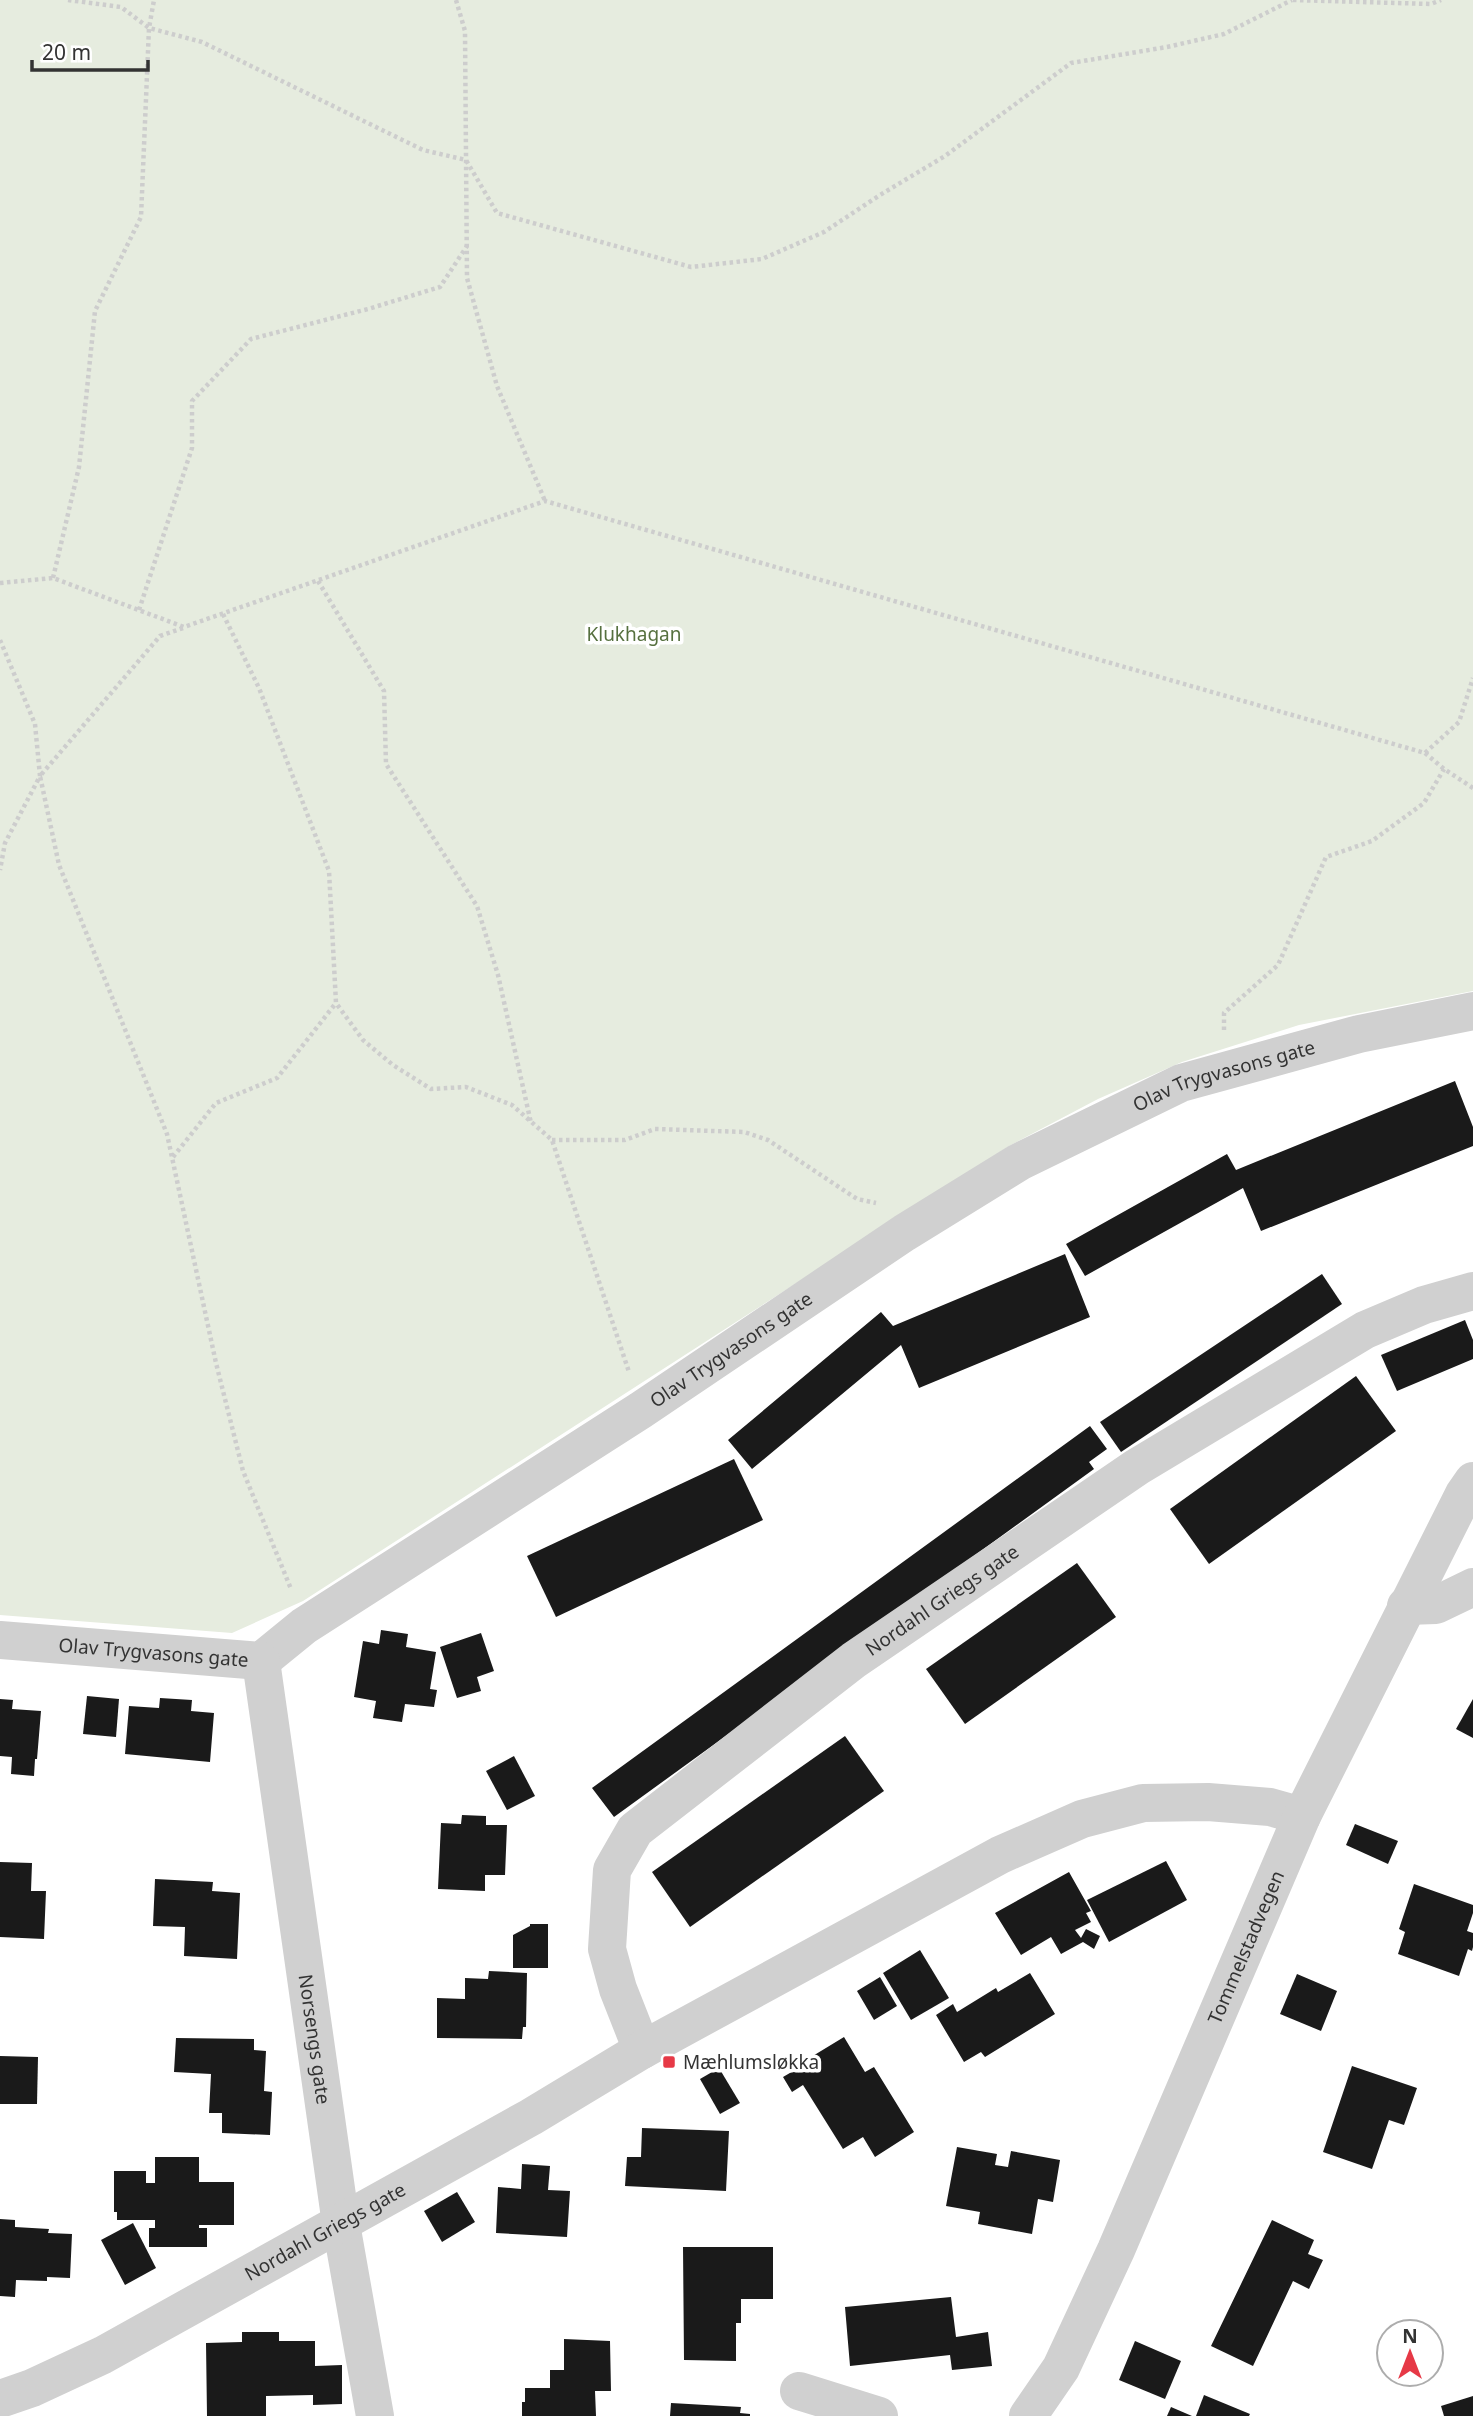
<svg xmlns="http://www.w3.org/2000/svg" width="1473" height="2416" font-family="'Noto Sans',sans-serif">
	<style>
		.green { fill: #e6ecdf }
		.building { fill: #1a1a1a }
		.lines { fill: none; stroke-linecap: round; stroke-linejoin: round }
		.path { stroke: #cdcdcd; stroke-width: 4.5; stroke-dasharray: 3.5 3.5; stroke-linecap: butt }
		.minor { stroke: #d0d0d0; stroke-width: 38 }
		.poi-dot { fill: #e63946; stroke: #fff; stroke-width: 2.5 }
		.labels { text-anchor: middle; stroke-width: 7; stroke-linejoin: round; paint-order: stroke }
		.park-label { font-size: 19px; fill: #56703f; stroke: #fff }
		.street-label { font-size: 19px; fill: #333; stroke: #fff }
		.poi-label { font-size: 19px; fill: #333; stroke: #fff; text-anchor: start }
	</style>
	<rect width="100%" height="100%" fill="#fff"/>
	<polygon class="green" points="0,0 1473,0 1473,991 1299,1025 1182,1062 1098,1099 1009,1146 303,1601 232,1633 0,1615"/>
	<g class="building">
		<polygon points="1455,1081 1473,1127 1473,1146 1261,1231 1243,1188 1085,1276 1066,1244 1227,1154 1236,1170"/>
		<polygon points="1065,1254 1090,1317 919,1388 901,1345 752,1469 728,1440 881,1312 893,1326"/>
		<polygon points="1322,1274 1342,1304 1121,1452 1100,1422"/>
		<polygon points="1465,1320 1473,1340 1473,1359 1397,1391 1381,1355"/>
		<polygon points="1356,1376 1396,1431 1209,1564 1170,1509"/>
		<polygon points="1090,1426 1107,1449 1089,1462 1094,1469 614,1817 592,1788"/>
		<polygon points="734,1459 763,1520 556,1617 527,1556"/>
		<polygon points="1077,1563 1116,1617 965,1724 926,1669"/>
		<polygon points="381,1630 408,1634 406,1647 436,1652 430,1689 437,1690 434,1707 405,1704 402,1722 373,1718 376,1701 354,1697 363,1641 379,1644"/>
		<polygon points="481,1633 494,1671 477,1677 481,1691 457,1698 440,1647"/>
		<polygon points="87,1696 119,1699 116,1737 83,1734"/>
		<polygon points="160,1698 192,1700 191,1711 214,1713 210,1762 125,1754 129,1706 159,1708"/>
		<polygon points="0,1699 13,1700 12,1709 41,1711 37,1759 35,1759 34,1776 11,1774 12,1757 0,1756"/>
		<polygon points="1473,1699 1473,1738 1456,1729"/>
		<polygon points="845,1736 884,1791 690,1927 652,1872"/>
		<polygon points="514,1756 535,1796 507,1810 486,1771"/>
		<polygon points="462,1815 486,1816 486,1825 507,1825 505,1875 485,1875 485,1891 438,1889 441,1823 461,1824"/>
		<polygon points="1355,1824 1398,1841 1388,1864 1346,1845"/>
		<polygon points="1166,1861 1187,1900 1109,1942 1087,1900"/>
		<polygon points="0,1862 32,1863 31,1891 46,1891 44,1939 0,1937"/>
		<polygon points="1069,1872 1091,1911 1086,1913 1091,1922 1075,1930 1081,1938 1086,1929 1100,1936 1094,1949 1083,1942 1061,1954 1051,1937 1021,1955 995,1913"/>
		<polygon points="155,1879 213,1882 212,1891 240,1893 237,1959 184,1956 185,1927 153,1926"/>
		<polygon points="1414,1884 1473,1905 1473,1913 1467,1931 1473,1933 1473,1947 1472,1951 1468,1949 1459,1976 1398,1954 1405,1932 1399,1929"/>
		<polygon points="530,1924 548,1924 548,1968 513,1968 513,1935 530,1926"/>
		<polygon points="920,1950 949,1998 911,2020 883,1973"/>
		<polygon points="489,1971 527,1973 526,2027 523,2027 522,2039 437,2038 437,1998 465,1999 465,1978 488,1979"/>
		<polygon points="1030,1973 1055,2014 985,2057 981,2052 964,2062 936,2015 953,2004 957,2012 996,1988 998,1992"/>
		<polygon points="1297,1974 1337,1991 1321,2031 1280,2014"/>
		<polygon points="880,1977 897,2006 874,2020 857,1991"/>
		<polygon points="844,2037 865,2072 874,2067 914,2132 875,2157 863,2137 843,2149 803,2085 792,2092 783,2077 795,2070 793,2068"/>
		<polygon points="176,2038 254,2039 254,2050 266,2051 264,2091 272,2092 270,2135 222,2133 222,2113 209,2113 211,2074 174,2072"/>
		<polygon points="0,2056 38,2057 37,2104 0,2104"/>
		<polygon points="1352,2066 1417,2088 1404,2125 1389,2120 1372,2169 1323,2152"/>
		<polygon points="719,2068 740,2103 720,2114 700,2079"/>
		<polygon points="642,2128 729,2131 726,2191 625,2186 627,2157 641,2157"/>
		<polygon points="957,2147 997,2154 995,2165 1008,2167 1011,2151 1060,2160 1053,2202 1038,2199 1032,2234 978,2224 980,2212 946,2206"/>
		<polygon points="155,2157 199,2157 199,2182 234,2182 234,2225 199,2225 199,2228 207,2228 207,2247 149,2247 149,2228 155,2228 155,2220 117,2220 117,2212 114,2212 114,2171 146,2171 146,2183 155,2183"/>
		<polygon points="522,2164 550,2166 548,2190 570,2191 567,2237 496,2233 498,2187 521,2189"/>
		<polygon points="457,2192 475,2222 442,2242 424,2211"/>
		<polygon points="0,2219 15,2220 15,2227 49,2229 48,2233 72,2234 70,2278 47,2277 47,2281 16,2280 15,2297 0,2296"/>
		<polygon points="1272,2220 1314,2240 1308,2254 1323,2260 1309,2289 1293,2281 1253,2366 1211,2346"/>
		<polygon points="133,2223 156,2268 125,2285 101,2240"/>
		<polygon points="683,2247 773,2247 773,2299 741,2299 741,2323 736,2323 736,2361 684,2360"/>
		<polygon points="951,2297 956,2337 988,2332 992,2366 952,2370 950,2355 850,2366 845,2307"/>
		<polygon points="242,2332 279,2332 279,2341 315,2341 315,2366 342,2365 342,2404 313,2405 313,2395 266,2396 266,2416 207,2416 206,2343 242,2342"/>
		<polygon points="564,2339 610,2341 611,2391 595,2391 596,2416 522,2416 522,2402 525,2402 525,2388 550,2388 550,2370 564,2370"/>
		<polygon points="1135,2341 1181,2361 1165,2399 1119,2380"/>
		<polygon points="1204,2395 1250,2414 1249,2416 1196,2416"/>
		<polygon points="1473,2396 1473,2416 1444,2416 1441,2406"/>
		<polygon points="671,2403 741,2407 740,2413 750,2414 750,2416 670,2416"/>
		<polygon points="1171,2407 1192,2416 1167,2416"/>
	</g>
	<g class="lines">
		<g class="path">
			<polyline points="68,0 121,7 149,28 202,42 423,150 466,160 497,213 691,267 762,259 824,232 880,195 945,156 1071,63 1167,47 1224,34 1292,0"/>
			<polyline points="456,0 465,31 467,278 497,386 545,501"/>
			<polyline points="1293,0 1431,4 1441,0"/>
			<polyline points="53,578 79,467 95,311 141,217 149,28 154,0"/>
			<polyline points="318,581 384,691 386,764 477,906 498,975 531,1123"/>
			<polyline points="0,583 53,578 184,627 545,501 1425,753 1459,722 1473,678"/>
			<polyline points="139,610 192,448 192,401 251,339 368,309 440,287 467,246"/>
			<polyline points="223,614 259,688 329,871 336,1003 363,1040 393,1065 431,1089 466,1087 512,1105 552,1140 629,1372"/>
			<polyline points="183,628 160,636 40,776 59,865 167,1134 216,1363 243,1471 291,1589"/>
			<polyline points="0,640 35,724 40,776 5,843 0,870"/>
			<polyline points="1425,753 1444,769 1473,788"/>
			<polyline points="1224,1030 1224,1013 1278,965 1326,857 1372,841 1424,803 1444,769"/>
			<polyline points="552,1140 625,1140 655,1129 744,1132 768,1140 857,1199 876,1203"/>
			<polyline points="173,1157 216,1103 277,1078 336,1003"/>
		</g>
		<g class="minor">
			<polyline points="1406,1606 1436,1605 1473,1587"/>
			<path id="s1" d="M 0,1640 L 261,1661 L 304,1626 L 641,1410 L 904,1233 L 1019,1162 L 1181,1083 L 1359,1034 L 1473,1011"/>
			<path id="s2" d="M 261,1661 L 341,2224 L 375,2416"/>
			<path id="s3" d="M 642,2050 L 618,1989 L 607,1949 L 612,1870 L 635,1830 L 854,1660 L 1137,1467 L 1365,1330 L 1424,1305 L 1473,1291"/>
			<polyline points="799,2391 879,2416"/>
			<path id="s4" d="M 0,2399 L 32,2388 L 103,2355 L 531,2117 L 642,2050 L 1000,1855 L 1082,1819 L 1143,1803 L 1208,1802 L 1270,1807 L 1302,1816"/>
			<path id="s5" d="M 1028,2416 L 1061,2368 L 1116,2250 L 1302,1816 L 1464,1494 L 1473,1481"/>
		</g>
	</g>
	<rect class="poi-dot" x="662" y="2055" width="14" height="14" rx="3.5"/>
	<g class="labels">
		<g class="park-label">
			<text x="634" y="641">Klukhagan</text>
		</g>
		<g class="street-label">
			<text dy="7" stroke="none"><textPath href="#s1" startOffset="1393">Olav Trygvasons gate</textPath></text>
			<text dy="7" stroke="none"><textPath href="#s1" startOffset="826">Olav Trygvasons gate</textPath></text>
			<text dy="7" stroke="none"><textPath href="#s3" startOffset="616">Nordahl Griegs gate</textPath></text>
			<text dy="7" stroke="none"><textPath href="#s1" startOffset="154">Olav Trygvasons gate</textPath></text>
			<text dy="7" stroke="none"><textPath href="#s5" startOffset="518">Tommelstadvegen</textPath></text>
			<text dy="7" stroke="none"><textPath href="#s2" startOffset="382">Norsengs gate</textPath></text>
			<text dy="7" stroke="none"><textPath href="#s4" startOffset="366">Nordahl Griegs gate</textPath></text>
		</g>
		<g class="poi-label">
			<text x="683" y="2069">Mæhlumsløkka</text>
		</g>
	</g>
	<g transform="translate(1410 2353)"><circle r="33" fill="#ffffff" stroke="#adadad" stroke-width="2"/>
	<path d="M0-5L12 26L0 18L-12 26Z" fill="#e63946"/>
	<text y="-10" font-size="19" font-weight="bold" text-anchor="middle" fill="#333333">N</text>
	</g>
	<path d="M32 60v10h116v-10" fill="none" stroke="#333333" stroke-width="3.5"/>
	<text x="42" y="60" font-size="21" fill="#333333" stroke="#ffffff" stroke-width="5" paint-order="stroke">20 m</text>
</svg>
